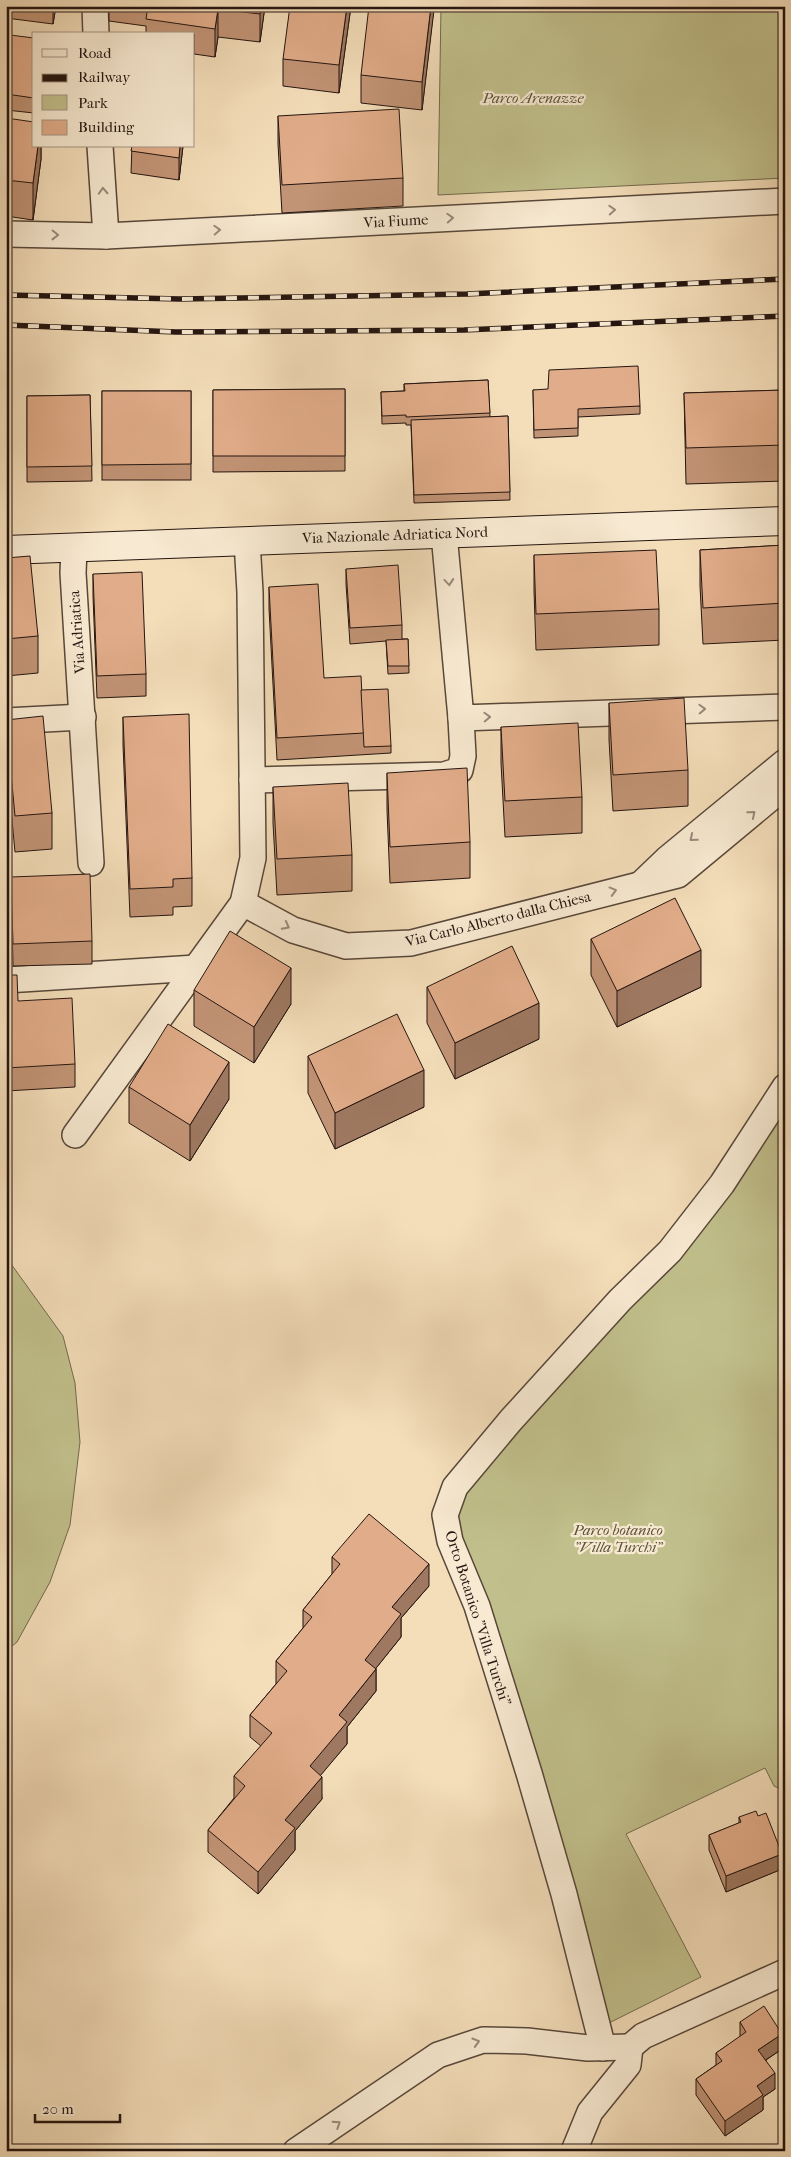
<svg xmlns="http://www.w3.org/2000/svg" width="791" height="2157" font-family="'IM FELL French Canon',serif">
	<style>
		.green { fill: #c1c08c; stroke: #726a4e }
		.lines { fill: none; stroke-linecap: round; stroke-linejoin: round }
		.street-casing { stroke: #58473a; stroke-width: 28 }
		.secondary-casing { stroke: #241510; stroke-width: 30 }
		.street { stroke: #f8ead2; stroke-width: 25 }
		.secondary { stroke: #f8ead2; stroke-width: 28 }
		.rail-casing { stroke: #241510; stroke-width: 5.5 }
		.rail { stroke: #f8ead2; stroke-width: 4; stroke-dasharray: 11; stroke-linecap: butt }
		.wall { fill: #c29476; stroke: #241510 }
		.shaded-wall { fill: #9e7860; stroke: #241510 }
		.building { fill: #e1ac89; stroke: #241510 }
		.oneway { stroke: #998a7b }
		.labels { text-anchor: middle; stroke-width: 4.5; stroke-linejoin: round; paint-order: stroke }
		.park-label { font-size: 15px; font-style: italic; fill: #5b513b; stroke: #f8ead2 }
		.street-label { font-size: 15px; fill: #241510; stroke: #f8ead2 }
	</style>
	<rect width="100%" height="100%" fill="#f4deba"/>
	<filter id="stains"><feTurbulence type="fractalNoise" baseFrequency=".004" numOctaves="4"/><feColorMatrix values="0 0 0 0 .2 0 0 0 0 .09 0 0 0 0 .02 0 0 0 .5 -.17"/></filter>
	<radialGradient id="worn" r=".72"><stop offset=".6" stop-color="#630" stop-opacity="0"/><stop offset="1" stop-color="#630" stop-opacity=".3"/></radialGradient>
	<g class="green">
		<polygon points="441,6 785,6 785,178 438,195"/>
		<polygon points="785,1074 785,1791 774,1786 765,1768 626,1834 701,1977 587,2034 581,1992 527,1802 449,1554 453,1500 679,1228"/>
		<polygon points="6,1257 63,1336 75,1383 80,1442 70,1525 50,1582 17,1642 6,1651"/>
	</g>
	<g class="lines">
		<defs>
			<g id="street">
				<polyline points="95,6 96,34"/>
				<polyline points="100,146 106,236"/>
				<polyline points="6,234 106,236 785,201"/>
				<polyline points="444,534 461,718 785,707"/>
				<polyline points="74,548 73,573 91,863"/>
				<polyline points="6,721 83,717"/>
				<polyline points="252,780 444,775 460,770 463,756 461,718"/>
				<polyline points="643,882 667,859 785,762"/>
				<polyline points="243,903 293,930 346,946 411,943 678,875 785,786"/>
				<polyline points="6,980 196,968"/>
				<polyline points="75,1135 243,903 253,858 250,592 247,541"/>
				<polyline points="630,2047 643,2036 785,1972"/>
				<polyline points="603,2048 564,1894 529,1773 477,1606 450,1541 445,1515 455,1487 511,1420 620,1300 670,1251 722,1184 785,1087"/>
				<polyline points="296,2151 438,2055 483,2040 527,2041 588,2048 630,2047"/>
				<polyline points="574,2151 590,2112 628,2065 630,2047"/>
			</g>
			<polyline id="secondary" points="6,550 785,521"/>
		</defs>
		<use href="#street" class="street-casing"/>
		<use href="#secondary" class="secondary-casing"/>
		<use href="#street" class="street"/>
		<use href="#secondary" class="secondary"/>
		<defs>
			<g id="rail">
				<polyline points="6,295 180,299 467,294 785,279"/>
				<polyline points="6,325 176,332 464,330 785,316"/>
			</g>
		</defs>
		<use href="#rail" class="rail-casing"/>
		<use href="#rail" class="rail"/>
	</g>
	<g class="wall">
		<polygon points="6,6 56,6 53,24 6,18"/>
		<polygon points="109,6 265,6 260,42 218,37 215,57 194,54 194,34 146,34 146,26 109,21"/>
		<polygon points="351,6 339,93 283,86 283,59"/>
		<polygon points="434,6 422,110 361,103 361,75"/>
		<polygon points="34,38 34,113 6,110 6,64"/>
		<polygon points="278,116 403,178 403,206 282,213 278,144"/>
		<polygon points="6,118 41,146 41,159 33,220 6,216"/>
		<polygon points="132,146 183,146 179,180 131,173"/>
		<polygon points="488,380 490,417 508,416 510,500 414,503 411,425 406,425 406,423 382,424 381,392 404,391 404,384"/>
		<polygon points="345,389 345,471 213,472 213,390"/>
		<polygon points="533,390 640,406 640,414 578,417 578,436 534,438"/>
		<polygon points="785,390 785,481 686,484 684,393"/>
		<rect x="102" y="391" width="89" height="89"/>
		<polygon points="90,395 92,481 27,482 27,396"/>
		<polygon points="6,404 7,489 6,489"/>
		<polygon points="785,545 785,640 703,644 700,586 700,550"/>
		<polygon points="534,555 659,609 659,645 536,650 534,591"/>
		<polygon points="6,558 38,636 38,673 6,676"/>
		<polygon points="346,569 402,625 402,639 408,639 409,673 388,674 386,641 350,644 346,584"/>
		<polygon points="93,574 146,674 146,696 97,698 93,596"/>
		<polygon points="269,587 324,678 361,690 391,746 391,753 277,760 269,609"/>
		<polygon points="609,703 688,770 688,806 613,811 609,740"/>
		<polygon points="123,717 192,878 192,906 173,907 173,915 130,917 123,745"/>
		<polygon points="6,720 52,813 52,849 15,852 6,757"/>
		<polygon points="501,727 582,797 582,833 505,837 501,763"/>
		<polygon points="387,773 470,842 470,878 390,883 387,810"/>
		<polygon points="273,787 352,855 352,891 277,895 273,823"/>
		<polygon points="11,877 92,941 92,964 13,966"/>
		<polygon points="591,939 701,987 617,1027 591,975"/>
		<polygon points="6,975 18,1001 75,1064 75,1087 6,1091"/>
		<polygon points="427,987 539,1039 455,1079 427,1023"/>
		<polygon points="194,990 291,1004 254,1063 194,1026"/>
		<polygon points="308,1056 424,1107 335,1149 308,1093"/>
		<polygon points="129,1087 229,1099 190,1161 129,1123"/>
		<polygon points="332,1557 429,1586 401,1618 401,1637 376,1668 376,1691 347,1727 347,1744 320,1775 322,1799 295,1831 295,1850 258,1894 208,1852 208,1830 234,1798 234,1776 261,1746 250,1737 250,1715 276,1684 276,1661 303,1628 303,1610 332,1574"/>
		<polygon points="739,1817 782,1869 726,1892 709,1850 709,1835 739,1823"/>
		<polygon points="740,2022 782,2049 766,2060 775,2089 763,2097 763,2110 725,2136 696,2095 696,2079 716,2065 716,2053 740,2037"/>
	</g>
	<g class="shaded-wall">
		<polygon points="54,6 56,6 53,24 53,9"/>
		<polygon points="261,6 265,6 260,42 260,14"/>
		<polygon points="347,6 351,6 339,93 339,65"/>
		<polygon points="431,6 434,6 434,10 422,110 422,82"/>
		<polygon points="218,9 218,37 215,57 215,29"/>
		<polygon points="38,146 41,146 41,159 33,220 33,183"/>
		<polygon points="180,146 183,146 179,180 179,158"/>
		<polygon points="701,950 701,987 617,1027 617,991"/>
		<polygon points="291,968 291,1004 254,1063 254,1027"/>
		<polygon points="539,1003 539,1039 455,1079 455,1043"/>
		<polygon points="229,1062 229,1099 190,1161 190,1125"/>
		<polygon points="424,1070 424,1107 335,1149 335,1113"/>
		<polygon points="429,1564 429,1586 401,1618 401,1637 365,1682 365,1660 392,1607"/>
		<polygon points="376,1669 376,1691 347,1727 347,1744 310,1788 310,1766 339,1715"/>
		<polygon points="322,1777 322,1799 295,1831 295,1850 258,1894 258,1872 285,1820"/>
		<polygon points="782,1854 782,1869 726,1892 726,1876"/>
		<polygon points="782,2034 782,2049 758,2065 758,2050"/>
		<polygon points="775,2073 775,2089 763,2097 763,2110 725,2136 725,2121 757,2086"/>
	</g>
	<g class="building">
		<polygon points="33,6 54,6 53,9"/>
		<polygon points="148,6 261,6 260,14 218,9 215,29 146,19"/>
		<polygon points="290,6 347,6 339,65 283,59"/>
		<polygon points="369,6 431,6 422,82 361,75"/>
		<polygon points="10,35 34,38 34,98 6,94 6,64"/>
		<polygon points="399,109 403,178 282,185 278,116"/>
		<polygon points="6,118 34,122 34,146 38,146 33,183 6,180"/>
		<polygon points="132,146 180,146 179,158 131,151"/>
		<polygon points="638,366 640,406 578,409 578,428 534,430 533,390 548,389 549,370"/>
		<polygon points="488,380 490,413 406,417 406,415 382,416 381,392 405,391 404,384"/>
		<polygon points="345,389 345,456 213,456 213,390"/>
		<polygon points="785,390 785,445 686,448 684,393"/>
		<polygon points="102,391 191,391 191,464 102,465"/>
		<polygon points="90,395 92,466 27,467 27,396"/>
		<polygon points="6,404 7,473 6,473"/>
		<polygon points="508,416 510,492 414,495 411,420"/>
		<polygon points="785,545 785,603 703,608 700,550"/>
		<polygon points="656,550 659,609 536,614 534,555"/>
		<polygon points="30,556 38,636 6,639 6,558"/>
		<polygon points="398,565 402,625 350,628 346,569"/>
		<polygon points="142,572 146,674 97,676 93,574"/>
		<polygon points="318,584 324,678 361,676 364,733 277,738 269,587"/>
		<polygon points="408,639 409,666 388,666 386,640"/>
		<polygon points="388,689 391,746 364,747 361,690"/>
		<polygon points="684,698 688,770 613,775 609,703"/>
		<polygon points="189,714 192,878 173,879 173,887 130,889 123,717"/>
		<polygon points="43,716 52,813 15,816 6,720"/>
		<polygon points="578,723 582,797 505,801 501,727"/>
		<polygon points="467,768 470,842 390,847 387,773"/>
		<polygon points="348,783 352,855 277,859 273,787"/>
		<polygon points="90,874 92,941 13,944 11,877"/>
		<polygon points="675,898 701,950 617,991 591,939"/>
		<polygon points="230,931 291,968 254,1027 194,990"/>
		<polygon points="512,946 539,1003 455,1043 427,987"/>
		<polygon points="6,975 17,975 18,1001 72,998 75,1064 6,1068"/>
		<polygon points="397,1014 424,1070 335,1113 308,1056"/>
		<polygon points="168,1024 229,1062 190,1125 129,1087"/>
		<polygon points="369,1514 429,1564 392,1607 401,1614 365,1660 376,1669 339,1715 347,1722 310,1766 322,1777 285,1820 295,1828 258,1872 208,1830 245,1786 234,1776 272,1733 250,1715 287,1671 276,1661 312,1617 303,1610 340,1564 332,1557"/>
		<polygon points="756,1811 758,1816 766,1813 782,1854 726,1876 709,1835 741,1822 739,1817"/>
		<polygon points="764,2006 782,2034 758,2050 775,2073 757,2086 763,2095 725,2121 696,2079 722,2061 716,2053 746,2032 740,2022"/>
	</g>
	<defs><path id="oneway-chevron" d="M-2-3.5L2.5 0L-2 3.5" fill="none" stroke-width="1.6" stroke-linecap="round" stroke-linejoin="round" transform="scale(1.25)"/></defs>
	<g class="oneway">
		<use href="#oneway-chevron" transform="translate(103 191) rotate(-93)"/>
		<use href="#oneway-chevron" transform="translate(612 210) rotate(-3)"/>
		<use href="#oneway-chevron" transform="translate(450 218) rotate(-3)"/>
		<use href="#oneway-chevron" transform="translate(217 230) rotate(-3)"/>
		<use href="#oneway-chevron" transform="translate(55 235) rotate(1)"/>
		<use href="#oneway-chevron" transform="translate(449 582) rotate(85)"/>
		<use href="#oneway-chevron" transform="translate(702 709) rotate(-2)"/>
		<use href="#oneway-chevron" transform="translate(487 717) rotate(-2)"/>
		<use href="#oneway-chevron" transform="translate(752 814) rotate(-40)"/>
		<use href="#oneway-chevron" transform="translate(693 838) rotate(140)"/>
		<use href="#oneway-chevron" transform="translate(613 891) rotate(-15)"/>
		<use href="#oneway-chevron" transform="translate(286 926) rotate(28)"/>
		<use href="#oneway-chevron" transform="translate(476 2042) rotate(-17)"/>
		<use href="#oneway-chevron" transform="translate(337 2124) rotate(-33)"/>
	</g>
	<g class="labels">
		<g class="park-label">
			<text x="533" y="103">Parco Arenazze</text>
			<text x="618" y="1535">Parco botanico<tspan x="618" dy="17">"Villa Turchi"</tspan></text>
		</g>
		<g class="street-label">
			<text transform="translate(396 221) rotate(-3)" y="5">Via Fiume</text>
			<text transform="translate(395 535) rotate(-2)" y="5">Via Nazionale Adriatica Nord</text>
			<text transform="translate(77 632) rotate(-94)" y="5">Via Adriatica</text>
			<text transform="translate(498 919) rotate(-14)" y="5">Via Carlo Alberto dalla Chiesa</text>
			<text transform="translate(478 1618) rotate(72)" y="5">Orto Botanico "Villa Turchi"</text>
		</g>
	</g>
	<rect width="791" height="2157" fill="none" stroke="#f4deba" stroke-width="25"/>
	<rect x="8" y="8" width="776" height="2142" fill="none" stroke="#241510" stroke-width="2.5"/>
	<rect x="12" y="12" width="766" height="2132" fill="none" stroke="#241510"/>
	<rect x="32" y="32" width="162" height="115" fill="#f8ead2" stroke="#a39584"/>
	<rect x="42" y="49" width="25" height="8" fill="#f8ead2" stroke="#a39584"/>
	<text x="78" y="58" font-size="15" fill="#241510">Road</text>
	<rect x="42" y="74" width="25" height="8" fill="#241510" stroke="#a39584"/>
	<text x="78" y="82" font-size="15" fill="#241510">Railway</text>
	<rect x="42" y="95" width="25" height="15" fill="#c1c08c" stroke="#a39584"/>
	<text x="78" y="108" font-size="15" fill="#241510">Park</text>
	<rect x="42" y="120" width="25" height="15" fill="#e1ac89" stroke="#a39584"/>
	<text x="78" y="132" font-size="15" fill="#241510">Building</text>
	<path d="M35 2114v8h85v-8" fill="none" stroke="#241510" stroke-width="2.5"/>
	<text x="42" y="2114" font-size="15" fill="#241510" stroke="#f8ead2" stroke-width="4" paint-order="stroke">20 m</text>
	<rect width="100%" height="100%" filter="url(#stains)"/>
	<rect width="100%" height="100%" fill="url(#worn)"/>
</svg>
